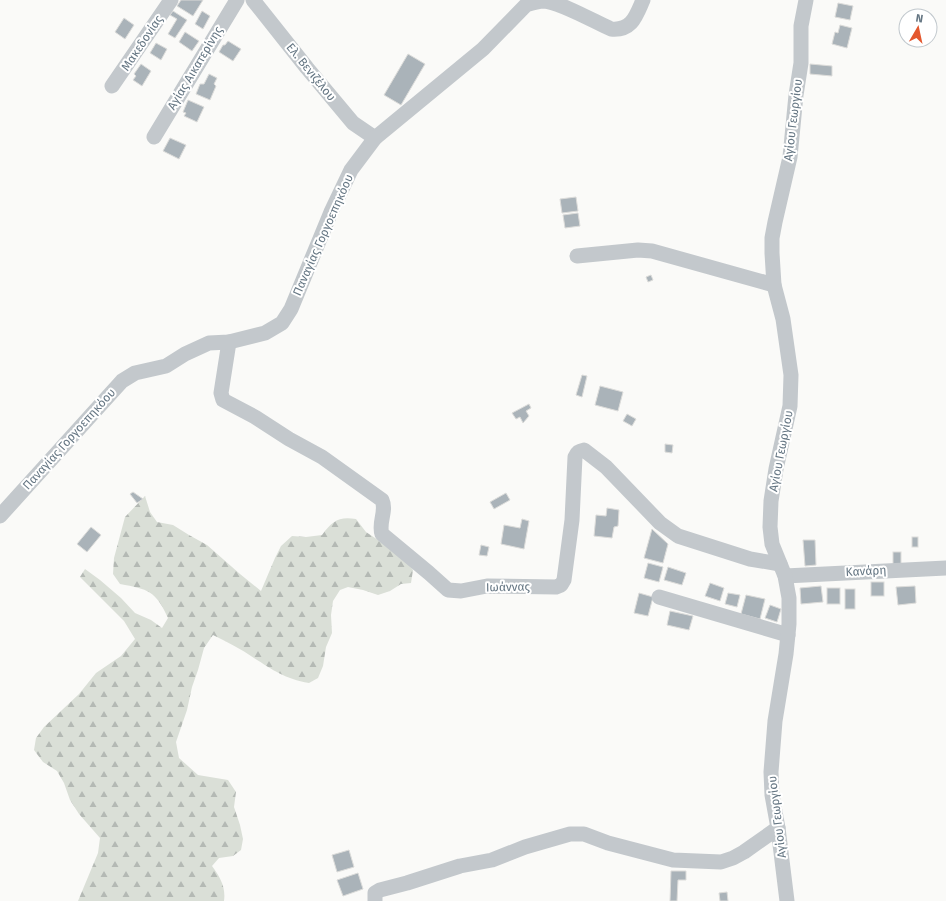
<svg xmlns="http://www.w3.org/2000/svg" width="946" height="901" font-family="'Fira Sans',sans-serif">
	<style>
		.forest { fill: url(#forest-firs) }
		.building { fill: #aab3b9; stroke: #dcdcda }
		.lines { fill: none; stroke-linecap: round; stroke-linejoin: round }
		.minor { stroke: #c3c8cc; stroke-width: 15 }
		.labels { text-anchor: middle; stroke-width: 4; stroke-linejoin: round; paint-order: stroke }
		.street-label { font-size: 12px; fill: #657683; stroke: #fff }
	</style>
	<defs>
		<pattern id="forest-firs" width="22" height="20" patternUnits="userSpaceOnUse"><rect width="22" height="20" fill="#dadfd7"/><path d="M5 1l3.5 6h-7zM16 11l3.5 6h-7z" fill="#b4b9b4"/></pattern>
	</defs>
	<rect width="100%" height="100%" fill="#fafaf8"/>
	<path class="forest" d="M 145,496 L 150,512 L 157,522 L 173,525 L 189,535 L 207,545 L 240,574 L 261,591 L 275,558 L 281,546 L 292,536 L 306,537 L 322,535 C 332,521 339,516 356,519 L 366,532 L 402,556 L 413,570 L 411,583 L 401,584 L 390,591 L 378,595 L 363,590 L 348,587 L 340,590 L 333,601 L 331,615 L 332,633 L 326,647 L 323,666 L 318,678 L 309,683 C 285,679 273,670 254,658 C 241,649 227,642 213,635 L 204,648 L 198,670 L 192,687 L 187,710 L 176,742 L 179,758 L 198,775 L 228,780 L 236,792 L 234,807 L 240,825 L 243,839 L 241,850 L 233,856 L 219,858 L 212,866 C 220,877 226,887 224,901 L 78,901 L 98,853 L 100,838 L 79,814 L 70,800 L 64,783 L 57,771 L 43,762 L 34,750 L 36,738 L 44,727 L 79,694 L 96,673 L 121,656 L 135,639 L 124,621 L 80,577 L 85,569 L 100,580 L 121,598 L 135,613 L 151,620 L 162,628 L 168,618 C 156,591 148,589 120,584 L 113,574 L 114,558 L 125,517 Z"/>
	<g class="building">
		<polygon points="181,0 203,0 193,16 177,6"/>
		<polygon points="838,3 853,6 850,20 835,17"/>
		<polygon points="173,11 187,20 175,38 168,34 177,19 170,15"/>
		<polygon points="202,11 210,16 203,29 195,24"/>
		<polygon points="124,18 134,25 125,39 115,32"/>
		<polygon points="840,25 852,28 847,48 832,44 835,32 838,33"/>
		<polygon points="185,32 199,41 192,51 179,42"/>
		<polygon points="228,41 241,49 233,61 219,52 223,45 225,45"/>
		<polygon points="156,43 167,49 161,60 150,53"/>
		<polygon points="408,54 425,64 401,105 384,95"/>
		<polygon points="141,64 151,71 142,86 133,80 136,76 134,74"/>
		<polygon points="810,64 832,66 832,76 810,74"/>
		<polygon points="209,74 217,78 214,84 216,86 210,100 196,94 200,84 204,84"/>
		<polygon points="188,100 204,107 197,122 184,116 186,113 183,112"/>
		<polygon points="170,138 186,145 179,159 163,151"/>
		<polygon points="576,197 578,211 562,213 560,199"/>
		<polygon points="578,213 580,226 565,228 563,215"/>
		<polygon points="651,275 653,280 648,282 646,277"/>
		<polygon points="582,375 587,376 582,397 576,395"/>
		<polygon points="600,386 623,392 618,411 595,405"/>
		<polygon points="529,404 531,408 526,411 529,416 523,423 520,417 516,419 512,413"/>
		<polygon points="627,414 636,419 632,426 623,421"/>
		<polygon points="665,444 673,445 672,453 665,452"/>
		<polygon points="133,492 143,499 137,503 130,494"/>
		<polygon points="506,493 510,500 494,509 490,502"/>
		<polygon points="607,508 619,510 618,526 614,527 612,538 594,536 596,515 606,516"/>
		<polygon points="522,519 529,521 524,549 501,544 504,525 520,528"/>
		<polygon points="91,527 101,535 87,552 77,544"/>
		<polygon points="652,529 668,544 663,563 644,558"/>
		<rect x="912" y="537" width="6" height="10"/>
		<polygon points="803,540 815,540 816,565 805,566"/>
		<polygon points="481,545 489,547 487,556 479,555"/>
		<rect x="893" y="552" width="8" height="16"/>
		<polygon points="648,563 663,567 659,582 644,578"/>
		<polygon points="668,567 686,573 682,585 664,580"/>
		<rect x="871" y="582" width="13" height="14"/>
		<polygon points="710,583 724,588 720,601 705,596"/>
		<polygon points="821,586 823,602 801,604 800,588"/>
		<polygon points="915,586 916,603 898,605 896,587"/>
		<rect x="827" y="588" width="13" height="16"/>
		<rect x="845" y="589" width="10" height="20"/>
		<polygon points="639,593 653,597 648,616 634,613"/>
		<polygon points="728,593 740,595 737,607 725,604"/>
		<polygon points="746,595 765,599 760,619 741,614"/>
		<polygon points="770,605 781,609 777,622 765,618"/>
		<polygon points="670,611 693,616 689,630 667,625"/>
		<polygon points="349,850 354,867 337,872 332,855"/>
		<polygon points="671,871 686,871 686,880 678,880 677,901 670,901"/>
		<polygon points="358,873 363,889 343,896 337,880"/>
		<polygon points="727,892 728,901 720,901 719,893"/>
	</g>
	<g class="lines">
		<g class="minor">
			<polyline points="253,0 307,68 353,123 375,138"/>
			<polyline points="112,86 171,0"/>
			<polyline points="154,137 237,0"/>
			<polyline points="577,256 638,250 652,251 774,285"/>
			<path d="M 229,342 L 221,393 L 223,400 L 255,417 L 289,439 L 322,457 L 382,500 C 387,511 378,523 382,534 L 429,573 L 448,590 L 461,591 L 487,586 L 556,587 L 561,585 L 564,580 L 572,520 L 575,457 C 577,452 579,451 584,450 L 606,467 L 660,523 L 678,536 L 750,559 L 780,564"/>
			<path d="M 0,516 L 122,381 L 135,373 L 166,366 L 185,354 L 209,343 L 229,342 L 265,333 L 282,323 L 291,309 L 331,212 L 351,170 L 375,138 L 483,49 L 526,5 C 532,3 538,1 544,1 C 560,2 595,22 611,29 C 632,31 636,16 643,0"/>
			<polyline points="785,576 946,568"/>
			<polyline points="659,597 788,635"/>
			<polyline points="375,901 375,893 380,890 407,883 460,866 492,860 525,847 570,834 584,834 608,843 673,860 721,862 733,858 744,852 778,828"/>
			<polyline points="787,901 778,828 772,795 771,772 775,721 786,654 789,624 789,598 785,576 772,544 770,527 771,501 776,469 790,406 791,375 783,319 774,285 772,253 772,238 775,222 790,157 796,95 801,63 801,26 806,0"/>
		</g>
	</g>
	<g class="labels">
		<g class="street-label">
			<text transform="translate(142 43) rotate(-56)" y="4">Μακεδονίας</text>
			<text transform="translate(195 68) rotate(-59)" y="4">Αγίας Αικατερίνης</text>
			<text transform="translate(311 72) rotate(51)" y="4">Ελ. Βενιζέλου</text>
			<text transform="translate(793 120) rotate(-83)" y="4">Αγίου Γεωργίου</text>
			<text transform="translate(323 235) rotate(-66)" y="4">Παναγίας Γοργοεπηκόου</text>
			<text transform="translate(69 439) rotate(-48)" y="4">Παναγίας Γοργοεπηκόου</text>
			<text transform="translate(781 451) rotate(-79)" y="4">Αγίου Γεωργίου</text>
			<text transform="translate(866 571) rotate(-3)" y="4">Κανάρη</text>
			<text transform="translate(508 587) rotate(-1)" y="4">Ιωάννας</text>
			<text transform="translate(777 817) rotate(-97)" y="4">Αγίου Γεωργίου</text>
		</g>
	</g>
	<g transform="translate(918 28) rotate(9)"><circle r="19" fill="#ffffff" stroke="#c1c8cd"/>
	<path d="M0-3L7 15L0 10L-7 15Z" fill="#e4572e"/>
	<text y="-6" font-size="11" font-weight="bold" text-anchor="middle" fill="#657683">N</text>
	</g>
</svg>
